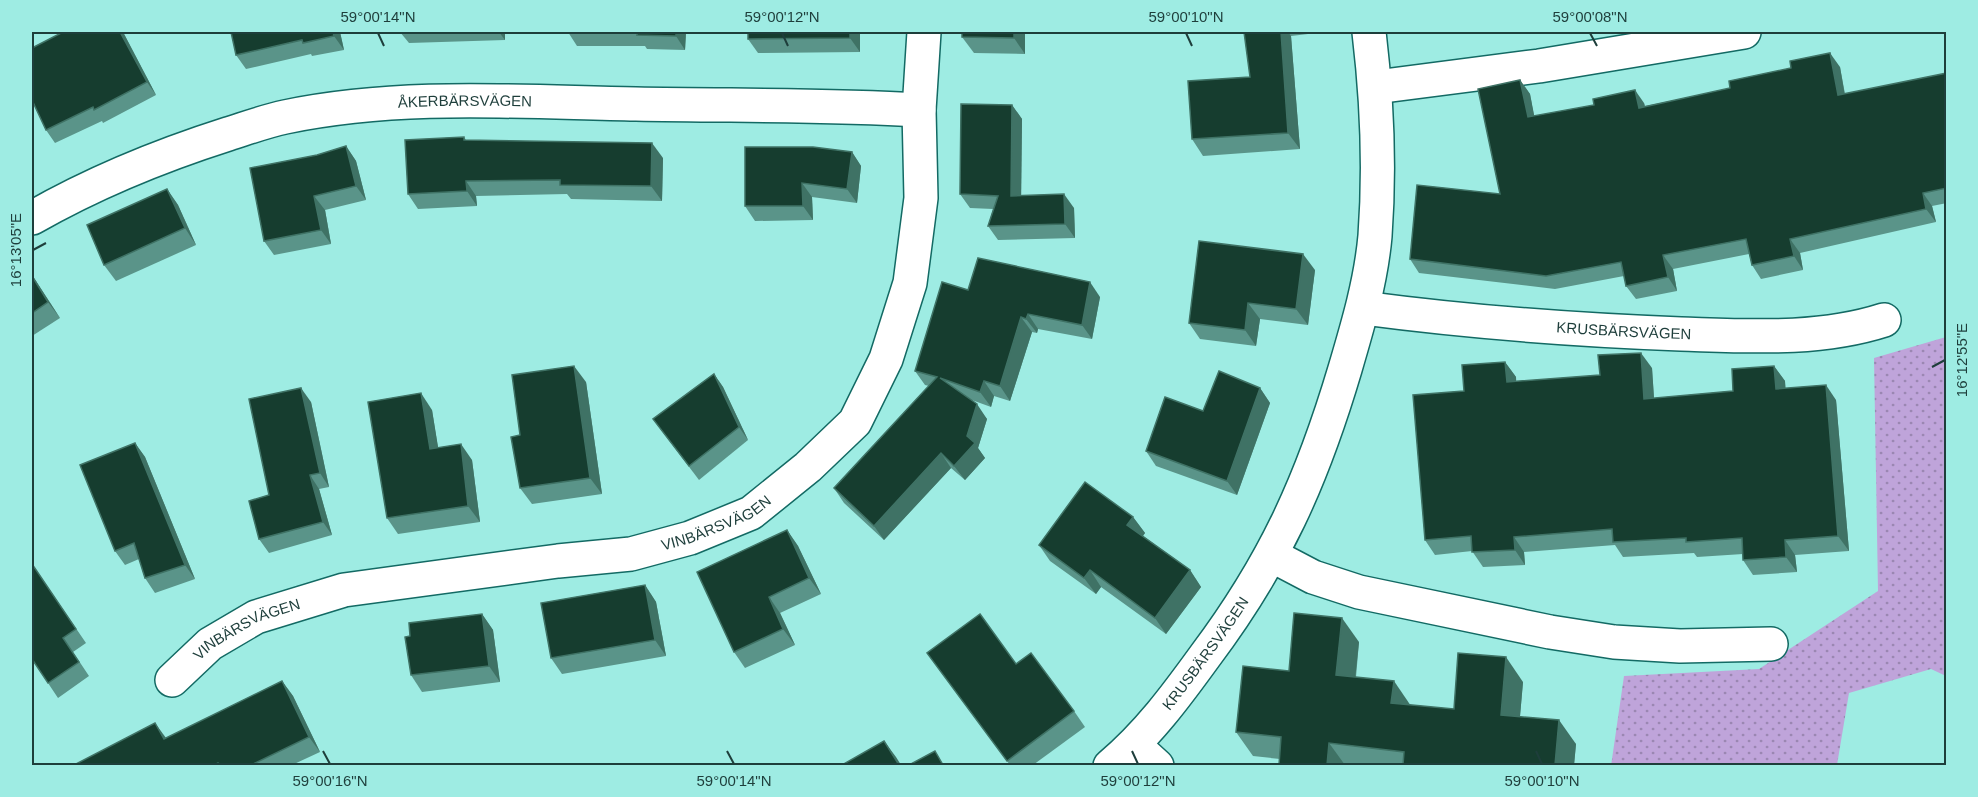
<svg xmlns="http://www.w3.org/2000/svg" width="1978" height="797" font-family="Arial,sans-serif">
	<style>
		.grass { fill: url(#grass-dots) }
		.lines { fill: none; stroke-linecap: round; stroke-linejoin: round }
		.street-casing { stroke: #136a64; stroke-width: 36 }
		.street { stroke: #fff; stroke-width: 33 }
		.wall { fill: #5a9489 }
		.shaded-wall { fill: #3f7265 }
		.building { fill: #163d2f; stroke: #3f7265; stroke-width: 1.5 }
		.ticks { fill: none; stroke: #1e3e3b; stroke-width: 2 }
		.labels { text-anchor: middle; stroke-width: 6; stroke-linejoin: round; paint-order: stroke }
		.street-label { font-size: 15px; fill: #1e3e3b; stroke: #9eece3 }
		.neatline { fill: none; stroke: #1e3e3b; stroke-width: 2 }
		.ticks-label { font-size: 15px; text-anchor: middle; fill: #1e3e3b }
	</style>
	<defs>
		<pattern id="grass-dots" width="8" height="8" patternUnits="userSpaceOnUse" patternTransform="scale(1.5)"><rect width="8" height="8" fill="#bfa4da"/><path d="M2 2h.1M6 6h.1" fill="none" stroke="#9b87b2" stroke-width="1.8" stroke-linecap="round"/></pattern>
	</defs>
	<rect width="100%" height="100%" fill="#9eece3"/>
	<polygon class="grass" points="1946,337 1946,676 1931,669 1849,693 1837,765 1611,766 1624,676 1759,669 1878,591 1874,358"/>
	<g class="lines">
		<defs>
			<g id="street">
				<polyline points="1376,87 1539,66 1744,32"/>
				<path id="s1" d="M 32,218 C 95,182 159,156 228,134 C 247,128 266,121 285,117 C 401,93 519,102 636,104 C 731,106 825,104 919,110"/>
				<path id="s2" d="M 1363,308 C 1469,322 1574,330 1681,334 C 1748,336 1819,341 1884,320"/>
				<polyline points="1273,556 1313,577 1359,592 1550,632 1614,642 1680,646 1771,644"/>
				<path id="s3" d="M 172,680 L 210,644 L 256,617 L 344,590 L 558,561 L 631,554 L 690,538 L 751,513 L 808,467 L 855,422 L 886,359 L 910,283 L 921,198 L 919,110 L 924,32"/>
				<polyline points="1134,745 1157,766"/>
				<path id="s4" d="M 1110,766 C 1148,734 1176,696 1205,656 C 1275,563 1312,480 1345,369 C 1358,325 1371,281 1375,236 C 1380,168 1377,99 1369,32"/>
			</g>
		</defs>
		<use href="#street" class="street-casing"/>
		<use href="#street" class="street"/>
	</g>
	<g class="wall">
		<polygon points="63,32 123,32 156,95 103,123 102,121 55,143 46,130"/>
		<polygon points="231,32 340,32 344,50 312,56 311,54 246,69 236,55"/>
		<polygon points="400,32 505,32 505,40 409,43"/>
		<polygon points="568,32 686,32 685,50 647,49 645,46 577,46"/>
		<polygon points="748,32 860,32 860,52 758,53 748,39"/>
		<polygon points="1025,32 1025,54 974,53 962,37"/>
		<polygon points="1244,32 1308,32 1308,34 1291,36 1300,149 1203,156 1192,139 1250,77"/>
		<polygon points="1840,67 1845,94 1947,73 1947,203 1932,206 1936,222 1800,253 1803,270 1761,279 1752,265 1749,254 1673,269 1677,291 1636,299 1626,286 1624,276 1555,289 1419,273 1410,259 1500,194 1520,80 1530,94 1534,116 1644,103 1645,106"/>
		<polygon points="1012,105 1022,119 1021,195 1074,208 1075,238 998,240 988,226 993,209 970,208 960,194"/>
		<polygon points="464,137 466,140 663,158 662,201 571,199 567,194 476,196 477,206 418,209 408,194"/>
		<polygon points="346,146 356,161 366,200 325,210 331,244 274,255 264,241 317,155"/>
		<polygon points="852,152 861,166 857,203 812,197 813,220 755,221 745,206"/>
		<polygon points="167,189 178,205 196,245 116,281 104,265"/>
		<polygon points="1315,270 1308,325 1260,319 1256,346 1200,339 1189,323"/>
		<polygon points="32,275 60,318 32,336"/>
		<polygon points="968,290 1100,297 1092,339 1038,329 1037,333 1032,332 1010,401 994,396 991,407 969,399 987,419 978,448 985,458 965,480 951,468 884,540 844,503 834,488 929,386 925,385 915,371"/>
		<polygon points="1505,362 1516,377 1516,382 1600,375 1652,368 1654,398 1733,391 1774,366 1785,381 1785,388 1836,400 1849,551 1795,555 1797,572 1753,575 1743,560 1743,554 1697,557 1694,553 1623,557 1615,545 1524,552 1525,565 1483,567 1472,551 1435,555 1425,540 1464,391"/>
		<polygon points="714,374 723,387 748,440 699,480 653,419"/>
		<polygon points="586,382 602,494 532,504 520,488"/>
		<polygon points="1260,388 1270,403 1237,495 1156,466 1146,451 1203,411"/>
		<polygon points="311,402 329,487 319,489 332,535 269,553 259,539 269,495"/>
		<polygon points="432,410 438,448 472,460 480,522 398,534 387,518"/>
		<polygon points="135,443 145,457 195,579 155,593 145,578 139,559 125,565 115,551"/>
		<polygon points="1133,517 1145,533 1143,536 1190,570 1201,587 1166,634 1101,587 1096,594 1050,561 1039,545"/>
		<polygon points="787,530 798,546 821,594 780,613 795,645 745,668 734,652"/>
		<polygon points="32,564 86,643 73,652 89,676 58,698 32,659"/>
		<polygon points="645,585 656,602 666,656 562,674 551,658"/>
		<polygon points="482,614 493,630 500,682 422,692 411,675 410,636"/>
		<polygon points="1359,642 1356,677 1410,705 1454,709 1523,682 1520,716 1576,744 1574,765 1279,765 1280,759 1253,756 1236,732 1289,671"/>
		<polygon points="927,653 1074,711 1085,727 1033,765 1010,765"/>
		<polygon points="282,681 293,696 320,752 292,765 74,765 166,738"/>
	</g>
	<g class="shaded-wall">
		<polygon points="120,32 123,32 156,95 147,82"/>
		<polygon points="333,32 340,32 344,50 334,36"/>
		<polygon points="499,32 505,32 505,40"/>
		<polygon points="676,32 686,32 685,50 676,36"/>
		<polygon points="850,32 860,32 860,52 850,38"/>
		<polygon points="1014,32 1025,32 1025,54 1014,38"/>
		<polygon points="1281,32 1288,32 1291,36 1300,149 1288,133"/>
		<polygon points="1830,53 1840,67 1847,108 1838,95"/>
		<polygon points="1520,80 1530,94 1537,130 1528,117"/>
		<polygon points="1635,90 1644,103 1648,121 1639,108"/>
		<polygon points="1012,105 1022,119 1021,209 1011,196"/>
		<polygon points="652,143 663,158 662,201 651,186"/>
		<polygon points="346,146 356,161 366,200 356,186"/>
		<polygon points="852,152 861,166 857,203 847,189"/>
		<polygon points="466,181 476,196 477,206 467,191"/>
		<polygon points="802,183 812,197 813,220 803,206"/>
		<polygon points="167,189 178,205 196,245 185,228"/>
		<polygon points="1923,193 1932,206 1936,222 1926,209"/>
		<polygon points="1064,194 1074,208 1075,238 1065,224"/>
		<polygon points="314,196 325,210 331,244 321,230"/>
		<polygon points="1790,239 1800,253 1803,270 1794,256"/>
		<polygon points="1303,254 1315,270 1308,325 1296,309"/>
		<polygon points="1663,255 1673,269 1677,291 1668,277"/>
		<polygon points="32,275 60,318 48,302"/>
		<polygon points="1090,282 1100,297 1092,339 1082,325"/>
		<polygon points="1248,303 1260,319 1256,346 1245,330"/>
		<polygon points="1028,314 1038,329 1037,333 1026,319"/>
		<polygon points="1021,317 1032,332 1010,401 1000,386"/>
		<polygon points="1641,353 1652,368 1655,414 1644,399"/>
		<polygon points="1505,362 1516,377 1517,397 1507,382"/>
		<polygon points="574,366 586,382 602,494 590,478"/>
		<polygon points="1774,366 1785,381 1787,404 1776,389"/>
		<polygon points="714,374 723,387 748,440 739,427"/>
		<polygon points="984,381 994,396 991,407 980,392"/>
		<polygon points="1826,385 1836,400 1849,551 1838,536"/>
		<polygon points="301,388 311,402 329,487 320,473"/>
		<polygon points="1260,388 1270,403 1237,495 1227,481"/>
		<polygon points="421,393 432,410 441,465 430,449"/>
		<polygon points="977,404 987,419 978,448 985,458 965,480 954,466 967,436"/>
		<polygon points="135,443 145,457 195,579 185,565"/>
		<polygon points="461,444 472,460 480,522 468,506"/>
		<polygon points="941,453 951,468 884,540 874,526"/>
		<polygon points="310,475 319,489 332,535 323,522"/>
		<polygon points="1133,517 1145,533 1139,541 1127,525"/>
		<polygon points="787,530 798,546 821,594 809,578"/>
		<polygon points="1514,537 1524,552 1525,565 1515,550"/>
		<polygon points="1785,540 1795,555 1797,572 1786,557"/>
		<polygon points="1090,570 1101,587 1096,594 1084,578"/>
		<polygon points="1190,570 1201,587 1166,634 1155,618"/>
		<polygon points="645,585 656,602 666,656 655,640"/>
		<polygon points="769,597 780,613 795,645 783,629"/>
		<polygon points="482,614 493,630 500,682 489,666"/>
		<polygon points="1342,618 1359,642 1353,699 1336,675"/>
		<polygon points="1506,657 1523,682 1518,739 1501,715"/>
		<polygon points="282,681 293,696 320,752 309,737"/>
		<polygon points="1394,681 1411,706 1391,703"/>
		<polygon points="1559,720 1576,744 1574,765 1555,765"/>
		<polygon points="155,723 166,738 164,739"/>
		<polygon points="884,741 896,757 901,765 899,765"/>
		<polygon points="1329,743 1345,765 1327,765"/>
	</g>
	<g class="building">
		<polygon points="63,32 120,32 147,82 94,110 93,107 46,130 32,100 32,48"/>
		<polygon points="231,32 333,32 334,36 303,43 302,40 236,55"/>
		<polygon points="568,32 676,32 676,36 637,35 638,32"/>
		<polygon points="748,32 850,32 850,38 748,39"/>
		<polygon points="962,32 1014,32 1014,38 962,37"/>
		<polygon points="1244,32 1281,32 1288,133 1192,139 1188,81 1250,77"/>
		<polygon points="1830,53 1838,95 1947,73 1947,188 1923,193 1926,209 1790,239 1794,256 1752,265 1746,239 1663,255 1668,277 1626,286 1621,262 1546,276 1410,259 1417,185 1500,194 1478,89 1520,80 1528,117 1594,105 1593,99 1635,90 1639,108 1730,88 1729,81 1791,68 1790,61"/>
		<polygon points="961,104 1012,105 1011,196 1064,194 1065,224 988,226 998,196 960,194"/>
		<polygon points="464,137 464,140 652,143 651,186 560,185 560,180 466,181 467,191 408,194 405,140"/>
		<polygon points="346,146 356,186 314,196 321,230 264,241 250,168 317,155"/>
		<polygon points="745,147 813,147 852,152 847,189 802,183 803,206 745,206"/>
		<polygon points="167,189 185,228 104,265 87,225"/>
		<polygon points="1199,241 1303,254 1296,309 1248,303 1245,330 1189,323"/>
		<polygon points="978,258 1090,282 1082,325 1028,314 1026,319 1021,317 1000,386 984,381 980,392 940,378 977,404 967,436 975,443 954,466 941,453 874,526 834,488 937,377 915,371 942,282 968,290"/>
		<polygon points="32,276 48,302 32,313"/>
		<polygon points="1641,353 1644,399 1733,391 1732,369 1774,366 1776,389 1826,385 1838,536 1785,540 1786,557 1743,560 1742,538 1686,542 1686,538 1613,542 1612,529 1514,537 1515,550 1472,552 1471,536 1425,540 1413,395 1464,391 1462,365 1505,362 1507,382 1600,375 1598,355"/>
		<polygon points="574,366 590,478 520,488 511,437 520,435 512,375"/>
		<polygon points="1219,371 1260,388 1227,481 1146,451 1165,397 1203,411"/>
		<polygon points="714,374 739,427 689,466 653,419"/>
		<polygon points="301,388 320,473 310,475 323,522 259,539 249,501 269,495 249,399"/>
		<polygon points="421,393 430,449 461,444 468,506 387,518 368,402"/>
		<polygon points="135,443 185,565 145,578 134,543 115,551 80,465"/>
		<polygon points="1085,482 1133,517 1127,525 1190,570 1155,618 1090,570 1084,578 1039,545"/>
		<polygon points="787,530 809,578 769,597 783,629 734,652 697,572"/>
		<polygon points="32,564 76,629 63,638 79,662 48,683 32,659"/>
		<polygon points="645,585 655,640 551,658 541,603"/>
		<polygon points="1294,613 1342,618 1336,675 1394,681 1391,703 1454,709 1458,653 1506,657 1501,715 1559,720 1555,765 1403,765 1404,752 1329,743 1327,765 1279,765 1281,737 1236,732 1243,666 1289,671"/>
		<polygon points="482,614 489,666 411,675 405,637 410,636 409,623"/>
		<polygon points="980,614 1016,664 1031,653 1074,711 1007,761 927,653"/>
		<polygon points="282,681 309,737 251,765 219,765 218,763 214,765 74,765 155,723 164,739"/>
		<polygon points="884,741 899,765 842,765"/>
		<polygon points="935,751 943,765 909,765"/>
	</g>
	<path class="ticks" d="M 378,33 L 384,46M 782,33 L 788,46M 1186,33 L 1192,46M 1590,33 L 1597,46M 33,250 L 46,243M 1932,367 L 1945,360M 323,751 L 330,764M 727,751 L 734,764M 1132,751 L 1138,764M 1536,751 L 1542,764"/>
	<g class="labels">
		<g class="street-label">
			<text dy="5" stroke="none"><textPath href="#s1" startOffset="454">ÅKERBÄRSVÄGEN</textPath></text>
			<text dy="5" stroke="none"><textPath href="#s2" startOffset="262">KRUSBÄRSVÄGEN</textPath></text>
			<text dy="5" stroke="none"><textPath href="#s3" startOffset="578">VINBÄRSVÄGEN</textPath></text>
			<text dy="5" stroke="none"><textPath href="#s3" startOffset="92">VINBÄRSVÄGEN</textPath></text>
			<text dy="5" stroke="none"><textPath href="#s4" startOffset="148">KRUSBÄRSVÄGEN</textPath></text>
		</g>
	</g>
	<rect width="1978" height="797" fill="none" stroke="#9eece3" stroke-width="66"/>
	<rect x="33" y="33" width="1912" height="731" class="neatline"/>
	<g class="ticks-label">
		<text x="378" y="22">59°00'14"N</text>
		<text x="782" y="22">59°00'12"N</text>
		<text x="1186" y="22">59°00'10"N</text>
		<text x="1590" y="22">59°00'08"N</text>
		<text transform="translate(16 250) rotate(-90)" y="5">16°13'05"E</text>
		<text transform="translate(1962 360) rotate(-90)" y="5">16°12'55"E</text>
		<text x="330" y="786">59°00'16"N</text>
		<text x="734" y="786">59°00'14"N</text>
		<text x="1138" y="786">59°00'12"N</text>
		<text x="1542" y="786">59°00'10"N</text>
	</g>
</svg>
